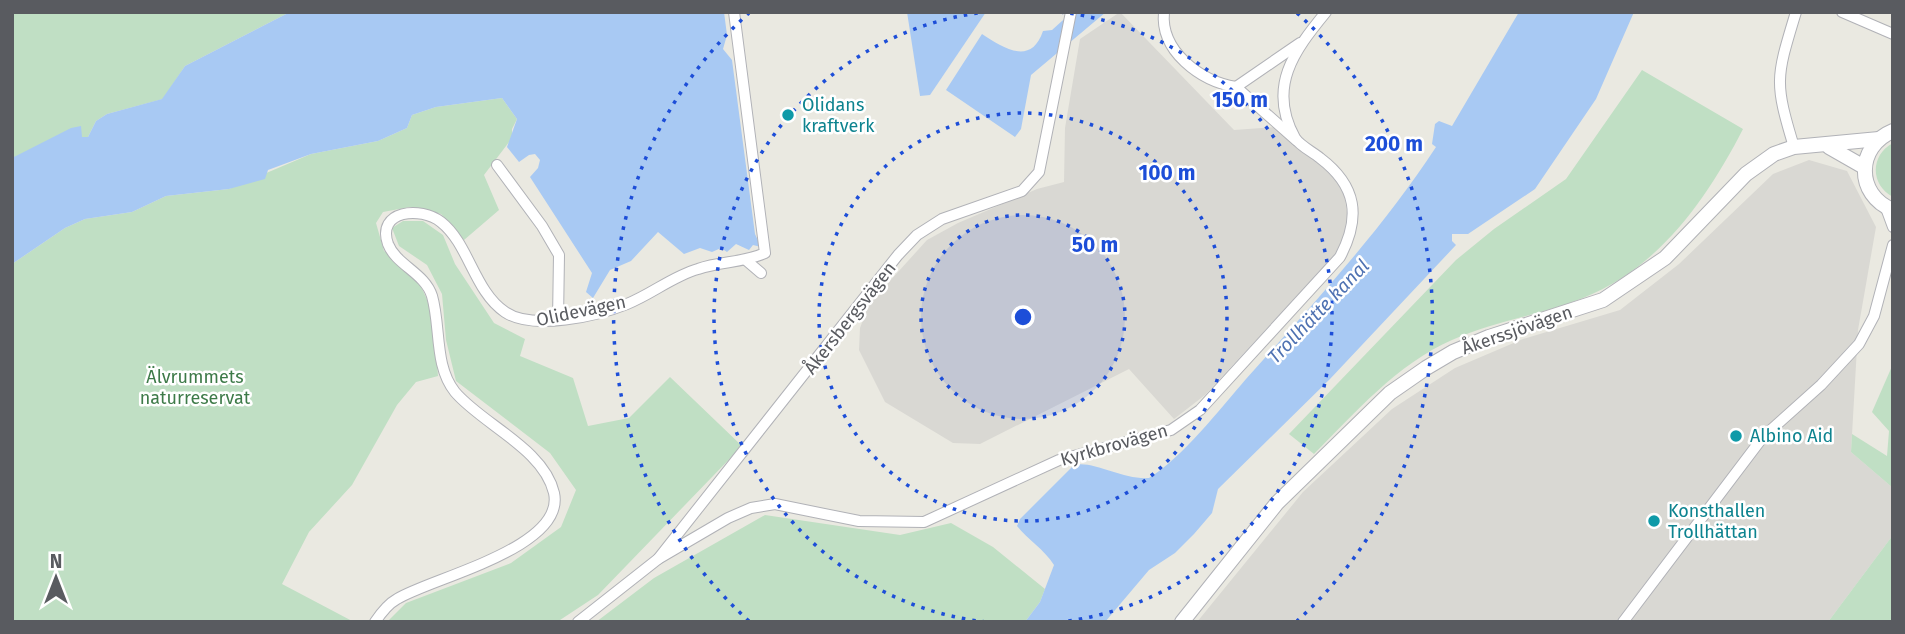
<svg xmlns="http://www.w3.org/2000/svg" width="1905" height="634" font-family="'Fira Sans',sans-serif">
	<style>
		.industrial { fill: #d9d8d3 }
		.green { fill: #c0dfc4 }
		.water { fill: #a8c9f3 }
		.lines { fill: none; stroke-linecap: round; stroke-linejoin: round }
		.minor-casing { stroke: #b1b2b7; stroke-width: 12 }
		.tertiary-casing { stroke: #b1b2b7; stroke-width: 16 }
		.minor { stroke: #fff; stroke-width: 10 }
		.tertiary { stroke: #fff; stroke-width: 14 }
		.ring { fill: none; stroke: #1d4ed8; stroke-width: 3.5; stroke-dasharray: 3.5 7 }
		.culture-dot { fill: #0f9aa8; stroke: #fff; stroke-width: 2.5 }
		.labels { text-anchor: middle; stroke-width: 5; stroke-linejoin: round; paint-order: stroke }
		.culture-label { font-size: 18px; fill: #0d838f; stroke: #fff; text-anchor: start }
		.street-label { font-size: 18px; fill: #595b60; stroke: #fff }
		.park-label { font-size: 18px; fill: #3d7a48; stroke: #fff }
		.water-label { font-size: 19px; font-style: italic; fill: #4f72b2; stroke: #fff }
		.centre { fill: #1d4ed8; stroke: #fff; stroke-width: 3.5 }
		.ring-label { font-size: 21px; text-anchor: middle; font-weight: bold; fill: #1d4ed8; stroke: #fff; stroke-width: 5; stroke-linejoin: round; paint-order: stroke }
	</style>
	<rect width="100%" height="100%" fill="#eae9e1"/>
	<g class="industrial">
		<polygon points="1120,12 1234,130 1276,127 1335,176 1344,191 1347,214 1344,239 1335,255 1205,395 1174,419 1129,369 980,444 953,443 885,402 859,350 860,328 869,304 927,240 958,223 1037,189 1064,182 1065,128 1080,39"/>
		<polygon points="1809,160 1847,171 1876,227 1858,330 1851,452 1893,488 1893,535 1828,622 1197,622 1303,492 1392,409 1455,368 1523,339 1620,310 1679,264 1773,174"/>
	</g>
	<g class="green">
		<polygon points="12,12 290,12 185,66 163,99 107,114 96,121 88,137 12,161"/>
		<path d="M 1642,70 L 1743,129 C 1707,199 1659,268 1583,298 C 1541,315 1494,321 1452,340 C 1397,364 1355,413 1314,454 L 1289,434 L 1456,260 L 1494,229 L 1566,179 Z"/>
		<path d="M 502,98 L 517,119 L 512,129 L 512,138 L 484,175 L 499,210 L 464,240 L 441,214 L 410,207 L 383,212 L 376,223 L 384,251 C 434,279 435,324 438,376 L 416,382 L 397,405 L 352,485 L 309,532 L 282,584 L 354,622 L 12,622 L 12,264 L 65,228 L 85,219 L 132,212 L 166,196 L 229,189 L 311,154 L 378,141 L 407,128 L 412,115 L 436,107 Z"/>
		<path d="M 1893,143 L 1893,197 C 1870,185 1870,155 1893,143 Z"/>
		<polygon points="403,221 423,221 443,235 455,264 494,323 525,339 520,356 573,378 588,426 629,418 670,377 742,446 598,595 557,622 387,622 406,603 511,563 561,527 576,490 550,453 456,381 446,340 442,294 427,265 399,246 392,228"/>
		<polygon points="1893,364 1893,488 1851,452 1852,434 1887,456 1889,431 1872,412"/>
		<polygon points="765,515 900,535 951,523 993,547 1045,589 1040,602 1025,622 596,622 654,578"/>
		<polygon points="1893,535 1893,619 1891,622 1828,622"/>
	</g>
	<g class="water">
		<polygon points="290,12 724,12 727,35 723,49 732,60 755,234 761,247 753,245 749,250 736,244 727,252 721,248 712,252 700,248 684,254 658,232 631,261 610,270 593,298 586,292 592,273 530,177 538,168 540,160 535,154 529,155 519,162 507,147 517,119 502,98 436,107 412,115 407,128 378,141 311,154 268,170 265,179 229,189 166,196 132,212 85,219 65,228 12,264 12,158 71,128 81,126 82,137 88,137 96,121 107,114 162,99 185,66"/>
		<polygon points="907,12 986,12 930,95 920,96"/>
		<path d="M 1072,12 L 1106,12 L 1031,75 L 1021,129 L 1015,137 L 946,90 L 982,34 C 1002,47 1031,67 1043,31 L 1052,30 Z"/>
		<path d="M 1519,12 L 1634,12 L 1596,99 L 1535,189 L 1468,234 L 1452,234 L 1452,241 L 1456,245 L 1330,379 L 1218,489 L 1212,513 L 1194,534 L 1175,553 L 1149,570 L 1105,622 L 1025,622 L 1040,602 L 1054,565 C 1044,549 1028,540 1017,526 L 1020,519 L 1074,465 C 1093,460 1123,480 1149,478 C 1181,459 1221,408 1246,379 C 1313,304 1381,231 1436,147 L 1432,144 L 1435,124 L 1439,121 L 1452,126 Z"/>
	</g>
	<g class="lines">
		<defs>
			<g id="minor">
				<path d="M 1164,12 C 1160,51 1200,81 1236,87"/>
				<polyline points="1842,12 1893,34"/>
				<polyline points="1296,140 1236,87 1300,43"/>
				<path d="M 1794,147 C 1774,81 1776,78 1796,12"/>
				<polyline points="497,165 542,226 559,255 558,320"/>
				<polyline points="1886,208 1893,227"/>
				<polyline points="747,261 761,273"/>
				<path d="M 658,559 L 728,518 L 751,508 L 775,504 L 859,521 L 924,522 L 1059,460 L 1171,430 L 1200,410 L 1340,257 C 1361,217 1357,186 1320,158 C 1313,152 1300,146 1295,138 C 1267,87 1294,51 1326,12"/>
				<path d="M 375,622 C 381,613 388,604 397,599 C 431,578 566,548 554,493 C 544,449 482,424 455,392 C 434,366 441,327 432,296 C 425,273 396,265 388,244 C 376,210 421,206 441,222 C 469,244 474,291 505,312 C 533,331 597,316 627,304 C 652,294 673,276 698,269 C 721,261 743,263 765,253 L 734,12"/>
				<polyline points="578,622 658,559 898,255 917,235 942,219 1022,191 1039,172 1071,12"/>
				<polyline points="1623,622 1763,437 1821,385 1859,344 1874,316 1893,245"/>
			</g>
			<g id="tertiary">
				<path d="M 1893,131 C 1856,146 1855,195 1893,210"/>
				<polyline points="1829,147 1864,167"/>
				<polyline points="1182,622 1277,503 1390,393 1426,368 1453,352 1489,337 1603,300 1665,258 1746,174 1774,154 1794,147 1879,139"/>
			</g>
		</defs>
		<use href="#minor" class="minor-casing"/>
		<use href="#tertiary" class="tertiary-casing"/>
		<use href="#minor" class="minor"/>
		<use href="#tertiary" class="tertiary"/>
	</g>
	<circle cx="1023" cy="317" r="102" fill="#1d4ed8" fill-opacity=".12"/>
	<g class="ring">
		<circle cx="1023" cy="317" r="102"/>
		<circle cx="1023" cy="317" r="204"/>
		<path d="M986 622A307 307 0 0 1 986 12M1060 12A307 307 0 0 1 1060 622"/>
		<path d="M749 621A409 409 0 0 1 749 13M1297 13A409 409 0 0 1 1297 621"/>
	</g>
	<g class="culture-dot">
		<circle cx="788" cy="115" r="7"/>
		<circle cx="1736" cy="436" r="7"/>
		<circle cx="1654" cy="521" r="7"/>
	</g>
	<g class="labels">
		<g class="culture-label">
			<text x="802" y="111">Olidans<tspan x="802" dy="21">kraftverk</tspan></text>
			<text x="1750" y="442">Albino Aid</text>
			<text x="1668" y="517">Konsthallen<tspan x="1668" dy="21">Trollhättan</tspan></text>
		</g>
		<g class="street-label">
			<text transform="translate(581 311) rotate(-12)" y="6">Olidevägen</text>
			<text transform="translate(850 318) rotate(-52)" y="6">Åkersbergsvägen</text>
			<text transform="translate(1517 330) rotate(-19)" y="6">Åkerssjövägen</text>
			<text transform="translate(1114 445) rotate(-16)" y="6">Kyrkbrovägen</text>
		</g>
		<g class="park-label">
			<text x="195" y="383">Älvrummets<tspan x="195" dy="21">naturreservat</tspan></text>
		</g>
		<g class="water-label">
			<text transform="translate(1318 311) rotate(-46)" y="7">Trollhätte kanal</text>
		</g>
	</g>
	<circle cx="1023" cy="317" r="10" class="centre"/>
	<g class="ring-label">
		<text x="1240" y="107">150 m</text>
		<text x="1394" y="151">200 m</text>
		<text x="1167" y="180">100 m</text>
		<text x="1095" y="252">50 m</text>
	</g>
	<rect width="1905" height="634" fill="none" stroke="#595b60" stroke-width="28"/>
	<g transform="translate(56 578)" stroke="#ffffff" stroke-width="5" paint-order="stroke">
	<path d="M0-5L12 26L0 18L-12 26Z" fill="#595b60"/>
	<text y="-10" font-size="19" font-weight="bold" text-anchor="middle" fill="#595b60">N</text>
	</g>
</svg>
